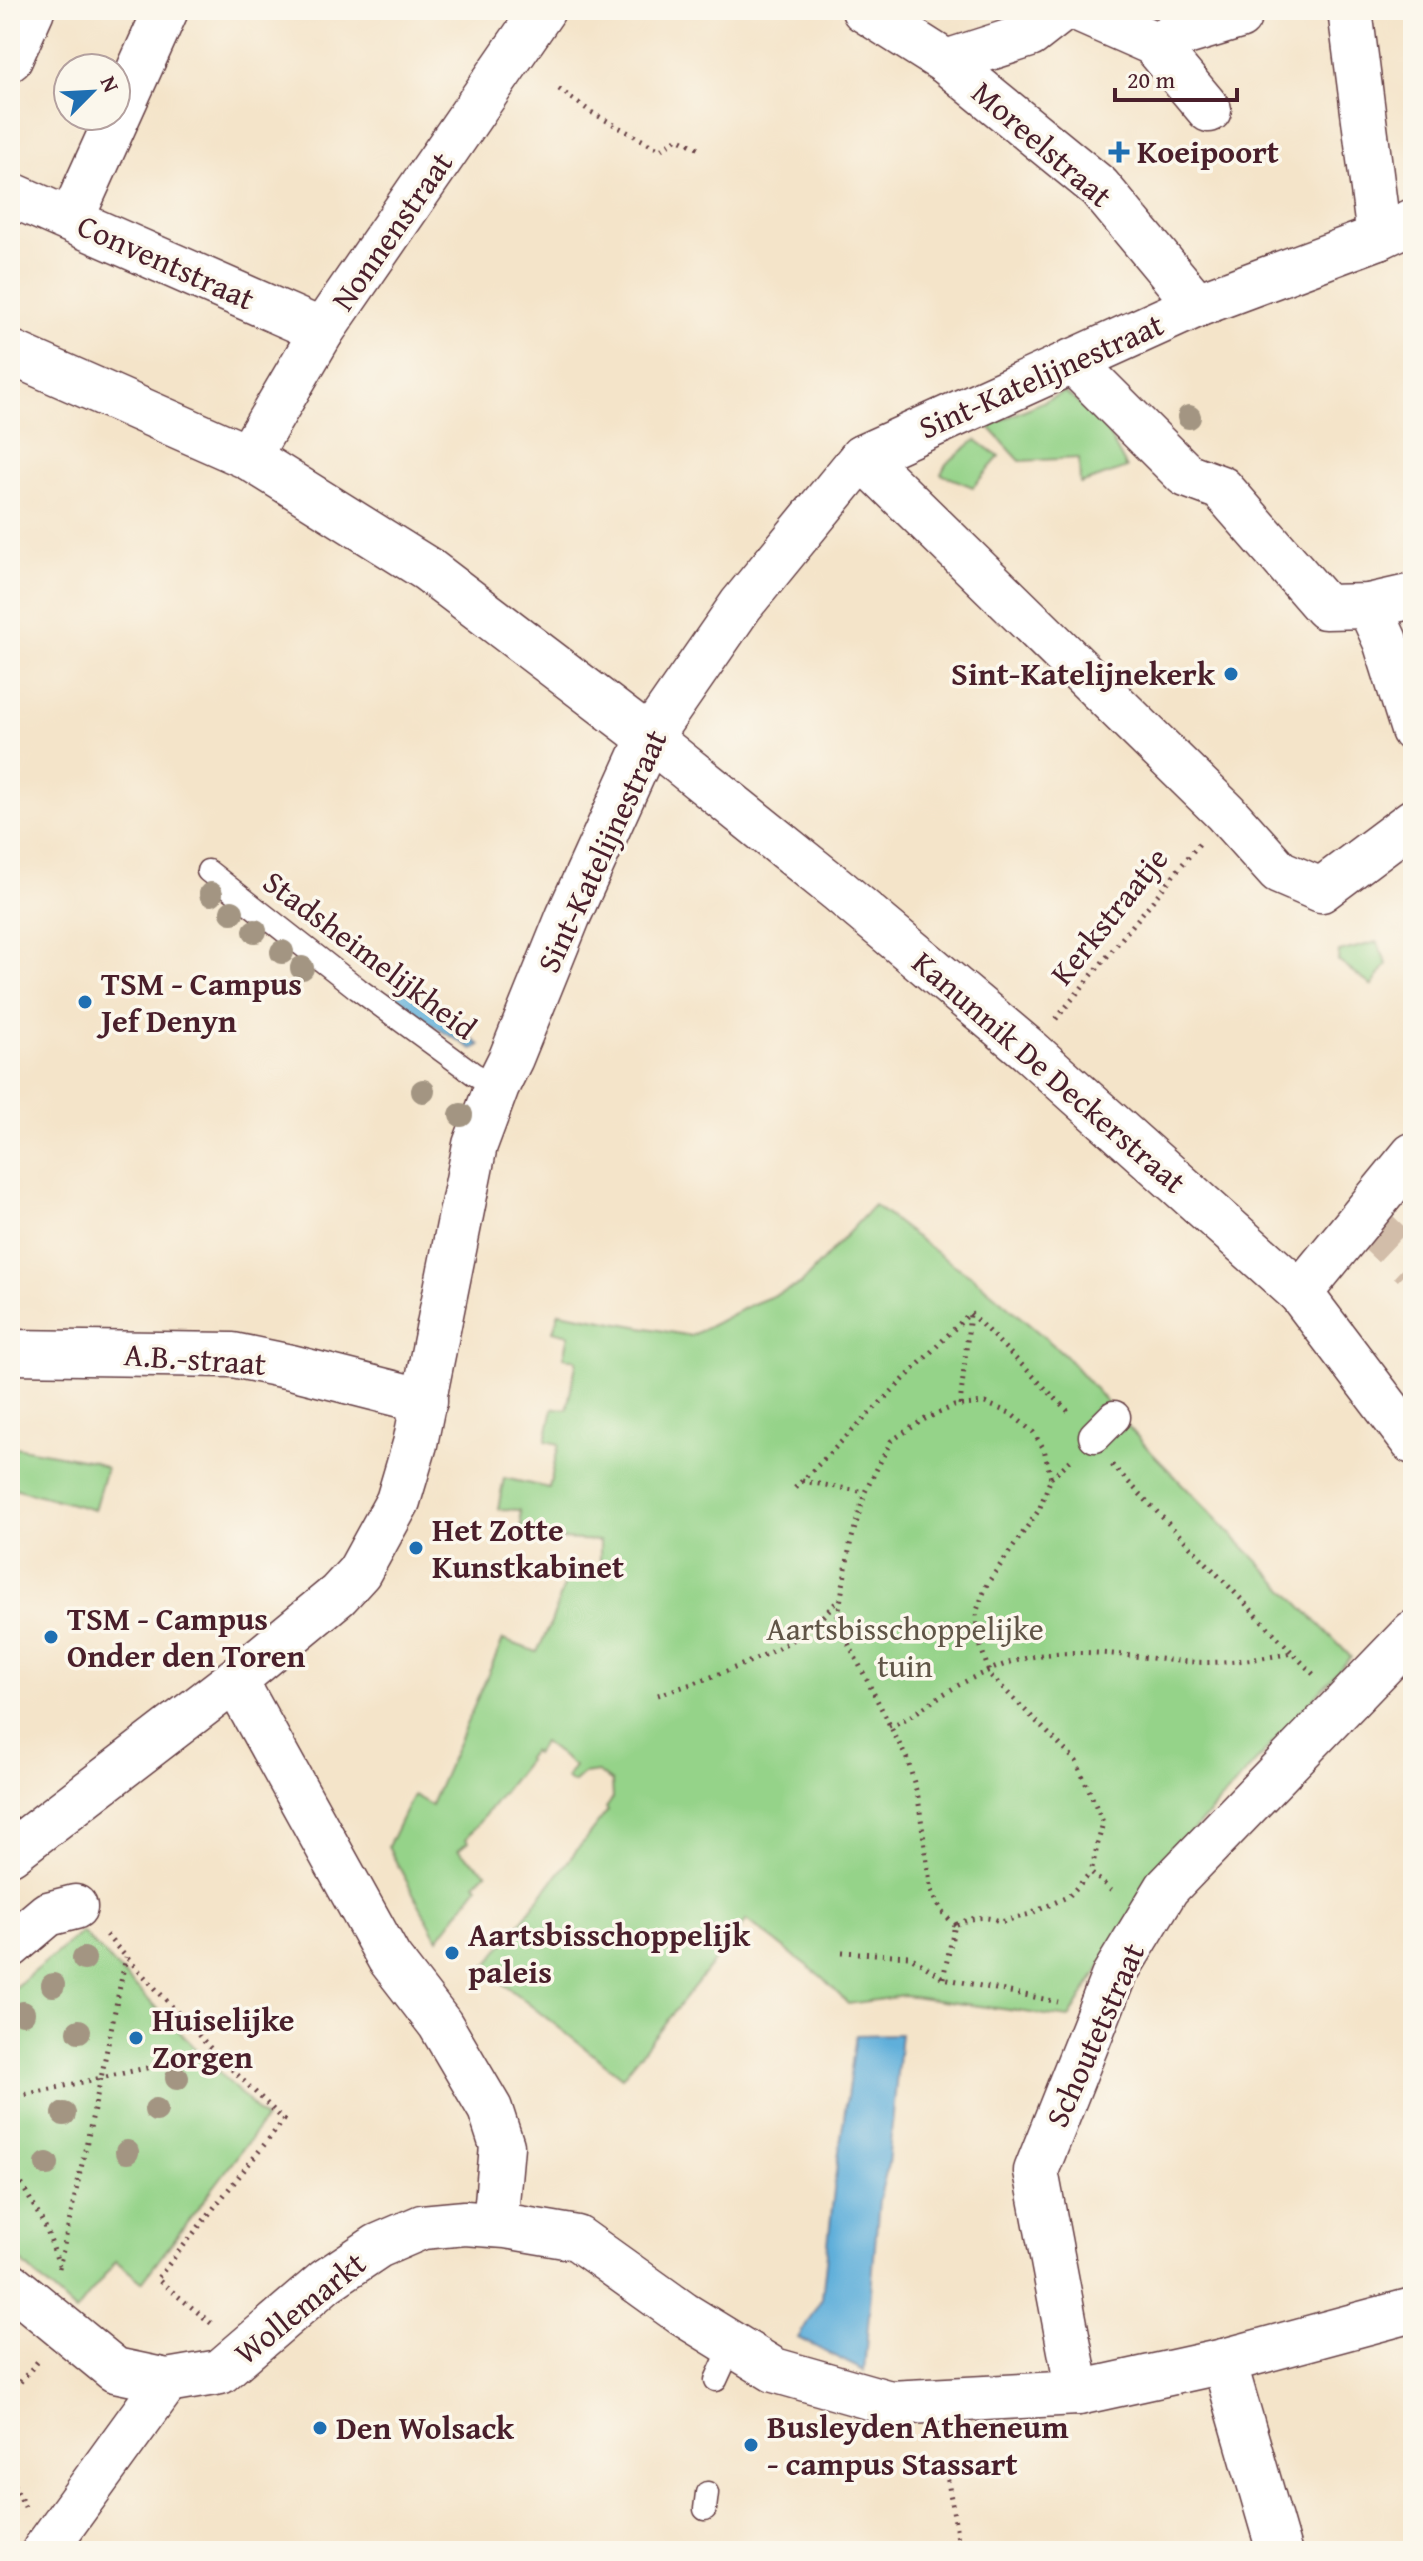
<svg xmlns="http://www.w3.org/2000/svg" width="1423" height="2561" font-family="'Gentium Book Plus',serif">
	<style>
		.green { fill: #95d389; stroke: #70795a; stroke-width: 2 }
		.water { fill: #5fafda; stroke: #546782; stroke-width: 2 }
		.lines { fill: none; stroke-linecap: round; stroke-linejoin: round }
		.minor-tunnel { stroke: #d2bda9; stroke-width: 44; stroke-dasharray: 44 22; stroke-linecap: butt }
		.service-casing { stroke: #643d43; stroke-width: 25 }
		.pedestrian-casing { stroke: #643d43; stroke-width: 35 }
		.minor-casing { stroke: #643d43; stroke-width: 47 }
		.path { stroke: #643d43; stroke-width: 5; stroke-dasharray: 2 6; stroke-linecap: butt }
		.service { stroke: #fff; stroke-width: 22 }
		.pedestrian { stroke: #fff; stroke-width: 32 }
		.minor { stroke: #fff; stroke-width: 44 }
		.tree { fill: #a39582 }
		.poi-dot { fill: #1f6fb2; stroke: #fbf7ec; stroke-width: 3 }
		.labels { text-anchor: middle; stroke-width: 7; stroke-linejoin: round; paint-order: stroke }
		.street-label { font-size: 32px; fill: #4a1f2b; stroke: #fbf7ec }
		.poi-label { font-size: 32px; font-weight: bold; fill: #4a1f2b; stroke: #fbf7ec; text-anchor: start }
		.park-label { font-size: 32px; fill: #605547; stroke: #fbf7ec }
	</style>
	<rect width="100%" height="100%" fill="#fbf7ec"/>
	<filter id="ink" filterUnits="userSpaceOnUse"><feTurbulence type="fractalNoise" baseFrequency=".0125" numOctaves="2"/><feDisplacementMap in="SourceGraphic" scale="16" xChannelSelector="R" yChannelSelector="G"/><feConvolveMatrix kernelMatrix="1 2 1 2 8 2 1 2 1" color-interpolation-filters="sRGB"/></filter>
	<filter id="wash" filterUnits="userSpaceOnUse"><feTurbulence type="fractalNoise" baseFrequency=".006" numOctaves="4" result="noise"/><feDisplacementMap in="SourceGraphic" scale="32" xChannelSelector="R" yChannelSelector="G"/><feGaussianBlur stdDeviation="1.8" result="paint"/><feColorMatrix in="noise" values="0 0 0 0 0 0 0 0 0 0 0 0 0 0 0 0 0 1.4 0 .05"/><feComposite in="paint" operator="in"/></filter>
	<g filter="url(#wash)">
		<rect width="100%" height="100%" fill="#f4e4c9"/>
		<g class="green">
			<polygon points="1065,392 1104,426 1127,468 1080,484 1079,458 1020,461 988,426"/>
			<polygon points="976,440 999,457 973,487 941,474 946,464"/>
			<polygon points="1377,942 1387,964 1372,986 1338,961 1339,952"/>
			<polygon points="874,1205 942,1257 973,1277 1064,1354 1151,1452 1351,1657 1163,1864 1069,2018 904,1996 848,2004 822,1977 747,1920 622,2077 484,1969 608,1810 606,1808 613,1798 612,1782 598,1772 583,1774 573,1783 566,1778 574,1766 543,1742 535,1754 532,1751 526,1758 528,1760 466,1839 468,1842 458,1850 486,1872 475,1883 478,1886 438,1939 388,1847 413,1795 431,1805 503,1640 537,1652 551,1623 566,1580 600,1571 600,1541 523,1537 520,1510 498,1509 504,1478 549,1488 559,1444 546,1441 553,1408 567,1409 577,1360 564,1357 569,1335 553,1331 559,1312 691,1336 748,1306 800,1285"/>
			<polygon points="10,1446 92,1461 106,1468 94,1510 10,1487"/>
			<polygon points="82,1932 265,2119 142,2282 116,2261 76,2312 10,2252 10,1991"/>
		</g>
		<g class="water">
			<polygon points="405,986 480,1045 473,1049 384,997"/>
			<polygon points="901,2034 888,2164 879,2200 864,2371 798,2338 822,2298 836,2172 856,2035"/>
		</g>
	</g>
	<g filter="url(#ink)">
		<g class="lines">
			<polyline class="minor-tunnel" points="1361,1216 1413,1265"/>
			<defs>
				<g id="service">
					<polyline points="208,871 358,989 474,1074 497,1086"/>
					<polyline points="716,2380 732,2345"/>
					<polyline points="705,2509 707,2493"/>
				</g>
				<polyline id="pedestrian" points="1095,1436 1114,1417"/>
				<g id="minor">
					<polyline points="864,10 946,62 1099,187 1197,305"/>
					<polyline points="1078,10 1153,43 1239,17"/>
					<polyline points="1350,10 1379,237"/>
					<polyline points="1153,43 1209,110"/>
					<polyline points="10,59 32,10"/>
					<polyline points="946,62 1030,35 1062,10"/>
					<polyline points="10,194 322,331"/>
					<polyline points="71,220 166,10"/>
					<polyline points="10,352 248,457 427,569 649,738 838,890 1030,1051 1300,1293 1413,1442"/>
					<polyline points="1072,361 1186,475 1221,488 1325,607 1369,606 1413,596"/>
					<polyline points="248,457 322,331 543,10"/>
					<polyline points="862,457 1225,812 1279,872 1321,890 1413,821"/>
					<polyline points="1369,606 1385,641 1413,730"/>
					<polyline points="1300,1293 1413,1155"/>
					<polyline points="10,1352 233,1355 291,1367 425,1401"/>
					<polyline points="235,1680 389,1958 440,2024 490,2109 502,2146 495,2225"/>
					<polyline points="10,1853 235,1680 338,1595 359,1572 398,1501 415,1444 475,1145 497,1086 511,1058 568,917 649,738 741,605 862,457 1197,305 1379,237 1413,221"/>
					<polyline points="10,1946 48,1914 75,1907"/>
					<polyline points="10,2284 115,2370 167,2381 220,2372 326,2281 378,2246 422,2227 465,2223 506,2226 577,2238 683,2314 774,2370 890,2403 1078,2393 1224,2361 1413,2310"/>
					<polyline points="1224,2361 1279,2551"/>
					<polyline points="1078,2393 1036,2171 1114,1975 1167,1888 1413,1633"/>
					<polyline points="44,2551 167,2381"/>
				</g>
			</defs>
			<use href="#service" class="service-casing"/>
			<use href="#pedestrian" class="pedestrian-casing"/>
			<use href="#minor" class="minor-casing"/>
			<g class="path">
				<polyline points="559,89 591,112 660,150 678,138 701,150"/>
				<polyline points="1056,1019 1199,844"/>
				<polyline points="960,1405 970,1314"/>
				<polyline points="1112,1465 1316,1677"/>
				<polyline points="1051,1478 1072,1459"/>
				<polyline points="802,1481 865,1492"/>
				<polyline points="795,1488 970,1313 1070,1413"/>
				<path d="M 658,1695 C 702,1681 779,1655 813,1625 C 823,1617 831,1607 840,1599"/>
				<path d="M 889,1726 C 907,1721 926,1705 942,1695 C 969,1678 999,1664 1031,1657 C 1079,1647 1129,1656 1177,1661 C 1216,1665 1254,1660 1292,1653"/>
				<polyline points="955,1925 942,1912 931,1890 918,1797 908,1761 837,1621 850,1545 865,1492 891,1441 923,1420 954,1406 985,1403 1010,1413 1033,1432 1044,1449 1051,1478 1039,1510 987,1584 976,1613 977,1635 990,1675 1076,1761 1103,1822 1091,1872 1115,1894"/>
				<polyline points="106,1935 215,2053 284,2120 157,2279 212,2324"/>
				<polyline points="842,1952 909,1956 943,1978 1058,2002"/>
				<path d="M 943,1978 L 955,1925 C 971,1918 984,1914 1001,1922 L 1030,1914 L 1069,1896 L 1091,1872"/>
				<polyline points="10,2098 101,2078 126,1957"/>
				<polyline points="10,2163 46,2228 59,2265"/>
				<polyline points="59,2268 101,2078 214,2053"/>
				<polyline points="10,2394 38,2361"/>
				<polyline points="945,2464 960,2551"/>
				<polyline points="10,2477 25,2507"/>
			</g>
			<use href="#service" class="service"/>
			<use href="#pedestrian" class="pedestrian"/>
			<use href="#minor" class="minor"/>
		</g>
		<g class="tree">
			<circle cx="1189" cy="417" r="12"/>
			<circle cx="211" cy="894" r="12"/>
			<circle cx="232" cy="912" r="12"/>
			<circle cx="255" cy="931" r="12"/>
			<circle cx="282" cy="952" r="12"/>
			<circle cx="302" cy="968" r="12"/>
			<circle cx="423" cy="1091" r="12"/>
			<circle cx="461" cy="1115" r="12"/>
			<circle cx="84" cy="1959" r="12"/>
			<circle cx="53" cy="1985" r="12"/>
			<circle cx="23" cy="2013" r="12"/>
			<circle cx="79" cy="2031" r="12"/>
			<circle cx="177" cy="2078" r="12"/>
			<circle cx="156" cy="2110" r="12"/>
			<circle cx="64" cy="2114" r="12"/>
			<circle cx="127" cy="2152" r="12"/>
			<circle cx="47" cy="2164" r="12"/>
		</g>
	</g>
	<g class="poi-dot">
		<path d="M1115 140h8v8h8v8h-8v8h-8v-8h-8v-8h8z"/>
		<circle cx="1231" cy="674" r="8"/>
		<circle cx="85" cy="1002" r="8"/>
		<circle cx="416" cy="1548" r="8"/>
		<circle cx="51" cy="1637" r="8"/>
		<circle cx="452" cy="1953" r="8"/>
		<circle cx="136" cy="2038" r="8"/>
		<circle cx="320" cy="2428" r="8"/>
		<circle cx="751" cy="2445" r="8"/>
	</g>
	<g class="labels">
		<g class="street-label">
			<text transform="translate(1042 144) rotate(41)" y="11">Moreelstraat</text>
			<text transform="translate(392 231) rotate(-55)" y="11">Nonnenstraat</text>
			<text transform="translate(166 262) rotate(24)" y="11">Conventstraat</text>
			<text transform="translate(1041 376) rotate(-24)" y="11">Sint-Katelijnestraat</text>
			<text transform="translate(602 851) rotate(-65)" y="11">Sint-Katelijnestraat</text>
			<text transform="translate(1109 916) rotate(-51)" y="11">Kerkstraatje</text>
			<text transform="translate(370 955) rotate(37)" y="11">Stadsheimelijkheid</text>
			<text transform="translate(1049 1072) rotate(41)" y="11">Kanunnik De Deckerstraat</text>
			<text transform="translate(195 1359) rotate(4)" y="11">A.B.-straat</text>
			<text transform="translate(1095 2035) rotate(-66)" y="11">Schoutetstraat</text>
			<text transform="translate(300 2308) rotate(-39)" y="11">Wollemarkt</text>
		</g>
		<g class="poi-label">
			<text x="1137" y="163">Koeipoort</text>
			<text x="1215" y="685" text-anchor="end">Sint-Katelijnekerk</text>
			<text x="101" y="995">TSM - Campus<tspan x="101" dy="37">Jef Denyn</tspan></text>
			<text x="432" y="1541">Het Zotte<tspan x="432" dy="37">Kunstkabinet</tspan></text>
			<text x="67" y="1630">TSM - Campus<tspan x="67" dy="37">Onder den Toren</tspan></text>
			<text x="468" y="1946">Aartsbisschoppelijk<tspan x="468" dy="37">paleis</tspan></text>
			<text x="152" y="2031">Huiselijke<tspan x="152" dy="37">Zorgen</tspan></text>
			<text x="767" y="2438">Busleyden Atheneum<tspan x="767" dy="37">- campus Stassart</tspan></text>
			<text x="336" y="2439">Den Wolsack</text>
		</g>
		<g class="park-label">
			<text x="905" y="1640">Aartsbisschoppelijke<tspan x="905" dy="37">tuin</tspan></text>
		</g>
	</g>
	<rect width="1423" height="2561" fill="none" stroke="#fbf7ec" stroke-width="40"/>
	<g transform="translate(92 92) rotate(66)"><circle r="38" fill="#fbf7ec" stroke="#b4a19f" stroke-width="2"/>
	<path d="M0-6L14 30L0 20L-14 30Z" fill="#1f6fb2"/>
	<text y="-12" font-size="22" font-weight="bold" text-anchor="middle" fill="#4a1f2b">N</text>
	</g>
	<path d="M1115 88v12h122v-12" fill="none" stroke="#4a1f2b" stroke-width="4"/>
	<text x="1127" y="88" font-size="24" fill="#4a1f2b" stroke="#fbf7ec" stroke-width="6" paint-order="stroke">20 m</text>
</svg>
